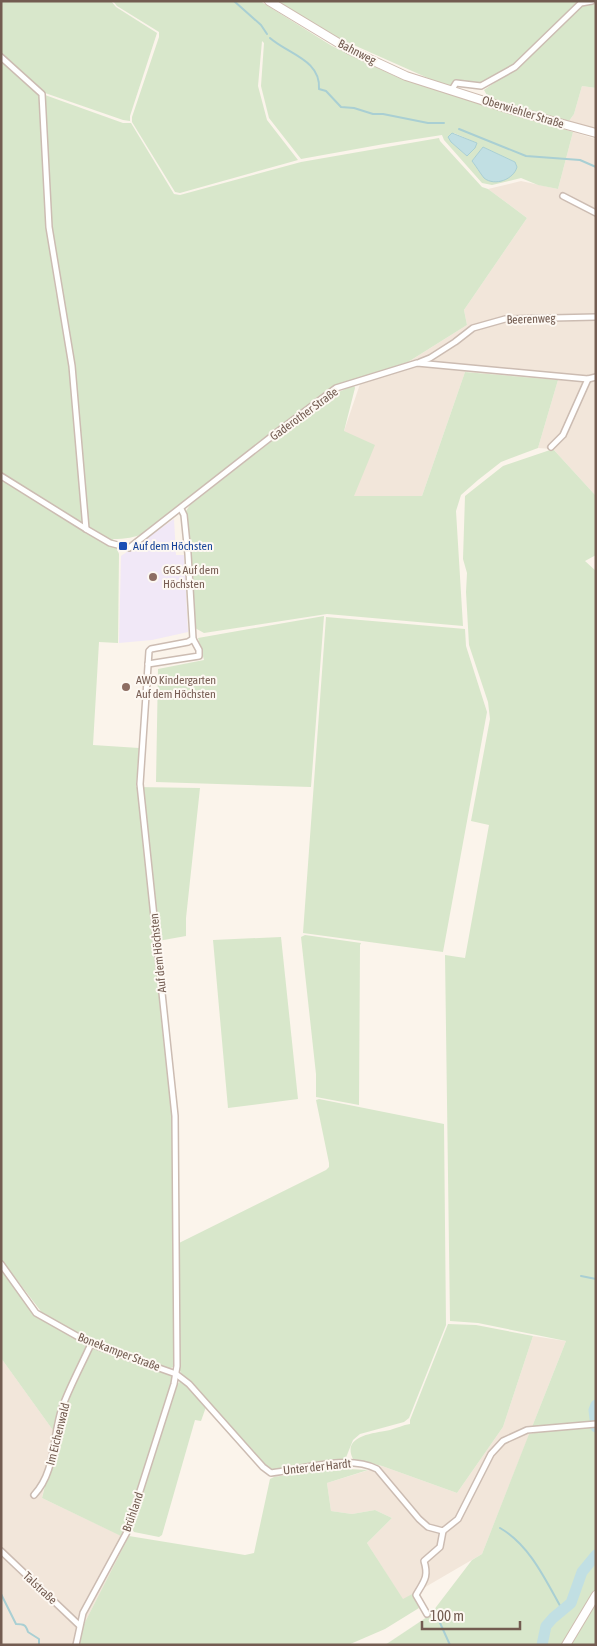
<svg xmlns="http://www.w3.org/2000/svg" width="597" height="1646" font-family="'Asap Condensed',sans-serif">
	<style>
		.residential { fill: #f2e6da }
		.education { fill: #f1e8f7 }
		.green { fill: #d8e7cb; fill-rule: evenodd }
		.water { fill: #c1dfe3; stroke: #a9cfd3 }
		.lines { fill: none; stroke-linecap: round; stroke-linejoin: round }
		.stream { stroke: #a9cfd3; stroke-width: 2 }
		.river { stroke: #c1dfe3; stroke-width: 11 }
		.street-casing { stroke: #ccbcb2; stroke-width: 8 }
		.secondary-casing { stroke: #cebcb0; stroke-width: 10 }
		.street { stroke: #fff; stroke-width: 5 }
		.secondary { stroke: #fff; stroke-width: 8 }
		.transit-dot { fill: #1a4fb4; stroke: #fdf8f2; stroke-width: 2 }
		.education-dot { fill: #8d6e63; stroke: #fdf8f2; stroke-width: 2 }
		.labels { text-anchor: middle; stroke-width: 4; stroke-linejoin: round; paint-order: stroke }
		.street-label { font-size: 12px; fill: #735c51; stroke: #fdf8f2 }
		.transit-label { font-size: 12px; fill: #164399; stroke: #fdf8f2; text-anchor: start }
		.education-label { font-size: 12px; fill: #785e54; stroke: #fdf8f2; text-anchor: start }
	</style>
	<rect width="100%" height="100%" fill="#fbf4eb"/>
	<g class="residential">
		<polygon points="582,86 596,88 596,129 569,121 574,114"/>
		<polygon points="573,132 596,139 596,496 553,449 538,448 558,380 465,372 422,496 353,496 344,431 360,384 405,364 467,325 464,310 527,218 488,189 521,181 558,189"/>
		<polygon points="533,1336 566,1341 482,1554 403,1600 367,1543 392,1518 375,1510 352,1514 331,1511 327,1483 382,1466 457,1493 503,1427"/>
		<polygon points="1,1358 55,1433 42,1498 128,1539 84,1624 79,1645 1,1645"/>
	</g>
	<polygon class="education" points="174,519 176,555 184,555 188,632 152,640 119,643 121,556"/>
	<g class="green">
		<polygon points="1,1 111,1 116,7 157,33 130,116 130,121 123,120 45,93 1,55"/>
		<path d="M 113,1 L 260,1 L 332,46 L 397,77 L 573,132 L 558,189 L 538,185 L 521,178 L 492,185 L 482,183 L 444,140 L 442,135 L 384,144 L 301,159 L 269,118 L 261,86 L 264,43 L 262,41 L 258,86 L 267,120 L 298,160 L 180,193 L 175,192 L 132,122 L 132,117 L 159,37 L 159,32 L 117,6 ZM 454,133 L 477,143 L 467,156 L 451,142 ZM 483,147 L 515,162 L 484,178 L 472,161 Z"/>
		<polygon points="277,1 579,1 577,5 513,66 482,83 456,82 448,87 338,38"/>
		<polygon points="596,1 596,88 582,86 574,114 569,121 489,99 484,90 513,70 580,7 585,4"/>
		<path d="M 1,60 L 36,91 L 41,101 L 48,225 L 56,295 L 45,95 L 123,123 L 131,123 L 174,194 L 180,195 L 301,162 L 439,138 L 440,141 L 482,187 L 488,189 L 527,218 L 464,310 L 467,325 L 408,362 L 340,385 L 146,532 C 135,538 125,539 113,539 L 119,554 L 118,643 L 99,642 L 93,745 L 139,748 L 136,787 L 200,788 L 186,918 L 186,936 L 158,941 L 160,1010 L 172,1112 L 174,1164 L 175,1365 L 170,1369 L 96,1341 L 46,1318 L 1,1259 Z"/>
		<polygon points="465,372 558,380 538,448 501,462 478,480 461,495 456,511 463,626 327,614 204,633 195,628 186,511 190,505 328,397 354,385 355,388 344,431 375,445 354,496 422,496"/>
		<polygon points="553,449 596,496 596,555 585,561 596,571 596,1421 532,1427 566,1341 478,1323 450,1321 445,955 465,958 489,825 471,821 490,719 488,702 469,645 466,592 467,573 463,559 465,496 503,466"/>
		<polygon points="324,616 311,787 156,782 158,669 204,660 198,638"/>
		<polygon points="326,617 465,629 466,646 487,712 443,952 303,933"/>
		<polygon points="305,935 361,943 360,945 359,1105 316,1097 316,1074 301,937"/>
		<polygon points="281,937 298,1099 228,1108 213,940"/>
		<polygon points="319,1099 444,1124 446,1325 409,1418 404,1422 360,1434 353,1440 345,1460 272,1470 267,1466 189,1380 183,1376 179,1369 177,1244 326,1170 329,1167 329,1163 316,1100"/>
		<polygon points="1,1269 34,1315 89,1344 55,1433 1,1358"/>
		<path d="M 448,1324 L 476,1325 L 533,1336 L 503,1427 L 457,1493 L 382,1466 L 353,1459 C 341,1435 376,1433 390,1430 C 397,1428 403,1425 410,1424 L 410,1420 Z"/>
		<polygon points="94,1347 170,1374 173,1379 123,1537 42,1498 63,1412 90,1350"/>
		<polygon points="181,1381 206,1407 201,1421 195,1420 162,1535 159,1537 134,1532 131,1527 176,1385"/>
		<polygon points="596,1427 596,1590 563,1645 385,1645 430,1615 472,1560 482,1554 529,1434 552,1430"/>
		<polygon points="330,1468 368,1470 327,1483 331,1511 352,1514 375,1510 392,1518 367,1543 403,1599 414,1593 419,1608 385,1629 348,1645 79,1645 84,1624 129,1536 245,1555 254,1553 270,1479 274,1477"/>
		<polygon points="596,1602 596,1645 570,1645"/>
	</g>
	<g class="water">
		<polygon points="452,133 477,143 475,148 467,156 451,142 448,137"/>
		<path d="M 483,147 L 515,162 L 517,167 C 514,179 495,187 484,178 C 480,173 476,166 472,161 Z"/>
	</g>
	<g class="lines">
		<g class="stream">
			<polyline points="234,1 261,25 267,34"/>
			<path d="M 270,38 C 288,54 321,60 319,89 L 326,91 L 341,107 L 354,108 L 373,114 L 383,114 L 428,123 L 444,123"/>
			<polyline points="459,129 526,156 580,160 596,167"/>
			<polyline points="581,1276 596,1279"/>
			<path d="M 500,1528 C 530,1545 546,1581 563,1611"/>
			<path d="M 1,1594 L 16,1624 C 24,1624 26,1625 28,1632 L 39,1639 L 39,1645"/>
			<polyline points="436,1614 450,1645"/>
		</g>
		<g class="river">
			<polyline points="596,1405 594,1410 596,1427"/>
			<polyline points="542,1645 546,1626 553,1618 571,1603 582,1572 596,1555"/>
		</g>
		<defs>
			<g id="street">
				<polyline points="1,57 42,94 49,227 72,366 86,529"/>
				<polyline points="451,91 456,83 481,86 515,67 581,3 592,1"/>
				<polyline points="563,196 596,213"/>
				<polyline points="420,362 430,358 455,342 473,328 505,319 596,317"/>
				<polyline points="551,447 563,435 588,379"/>
				<polyline points="1,476 86,529 110,543 129,548 276,433 336,388 417,363 588,379 596,377"/>
				<polyline points="148,664 199,656 199,650 193,639 188,554 184,515 181,509"/>
				<path d="M 1,1264 L 36,1313 L 91,1344 L 176,1374 L 189,1384 L 263,1467 L 271,1473 C 303,1469 348,1454 377,1469 L 419,1519 L 428,1527 L 443,1531 L 458,1519 L 491,1454 L 503,1441 L 527,1430 L 596,1424"/>
				<path d="M 34,1495 C 56,1472 52,1437 62,1408 C 69,1388 82,1364 91,1344"/>
				<polyline points="1,1551 79,1625"/>
				<path d="M 427,1614 L 416,1595 C 424,1581 429,1577 424,1561 L 440,1547 L 443,1531"/>
				<polyline points="76,1645 83,1613 127,1532 174,1384 177,1366 175,1116 140,784 149,651 151,649 188,642 193,639"/>
			</g>
			<g id="secondary">
				<polyline points="269,1 350,50 406,76 519,112 596,133"/>
				<polyline points="566,1645 596,1595"/>
			</g>
		</defs>
		<use href="#street" class="street-casing"/>
		<use href="#secondary" class="secondary-casing"/>
		<use href="#street" class="street"/>
		<use href="#secondary" class="secondary"/>
	</g>
	<rect class="transit-dot" x="118" y="541" width="10" height="10" rx="2.5"/>
	<g class="education-dot">
		<circle cx="153" cy="577" r="5"/>
		<circle cx="126" cy="687" r="5"/>
	</g>
	<g class="labels">
		<g class="street-label">
			<text transform="translate(357 52) rotate(27)" y="4">Bahnweg</text>
			<text transform="translate(523 112) rotate(17)" y="4">Oberwiehler Straße</text>
			<text transform="translate(531 319) rotate(-2)" y="4">Beerenweg</text>
			<text transform="translate(304 414) rotate(-36)" y="4">Gaderother Straße</text>
			<text transform="translate(158 953) rotate(-96)" y="4">Auf dem Höchsten</text>
			<text transform="translate(119 1352) rotate(21)" y="4">Bonekamper Straße</text>
			<text transform="translate(58 1434) rotate(-76)" y="4">Im Eichenwald</text>
			<text transform="translate(317 1467) rotate(-6)" y="4">Unter der Hardt</text>
			<text transform="translate(133 1512) rotate(-71)" y="4">Brühland</text>
			<text transform="translate(40 1588) rotate(43)" y="4">Talstraße</text>
		</g>
		<g class="transit-label">
			<text x="133" y="550">Auf dem Höchsten</text>
		</g>
		<g class="education-label">
			<text x="163" y="574">GGS Auf dem<tspan x="163" dy="14">Höchsten</tspan></text>
			<text x="136" y="684">AWO Kindergarten<tspan x="136" dy="14">Auf dem Höchsten</tspan></text>
		</g>
	</g>
	<rect width="597" height="1646" fill="none" stroke="#735c51" stroke-width="5"/>
	<path d="M422 1621v8h98v-8" fill="none" stroke="#735c51" stroke-width="2.5"/>
	<text x="430" y="1621" font-size="15" fill="#735c51" stroke="#fdf8f2" stroke-width="4" paint-order="stroke">100 m</text>
</svg>
